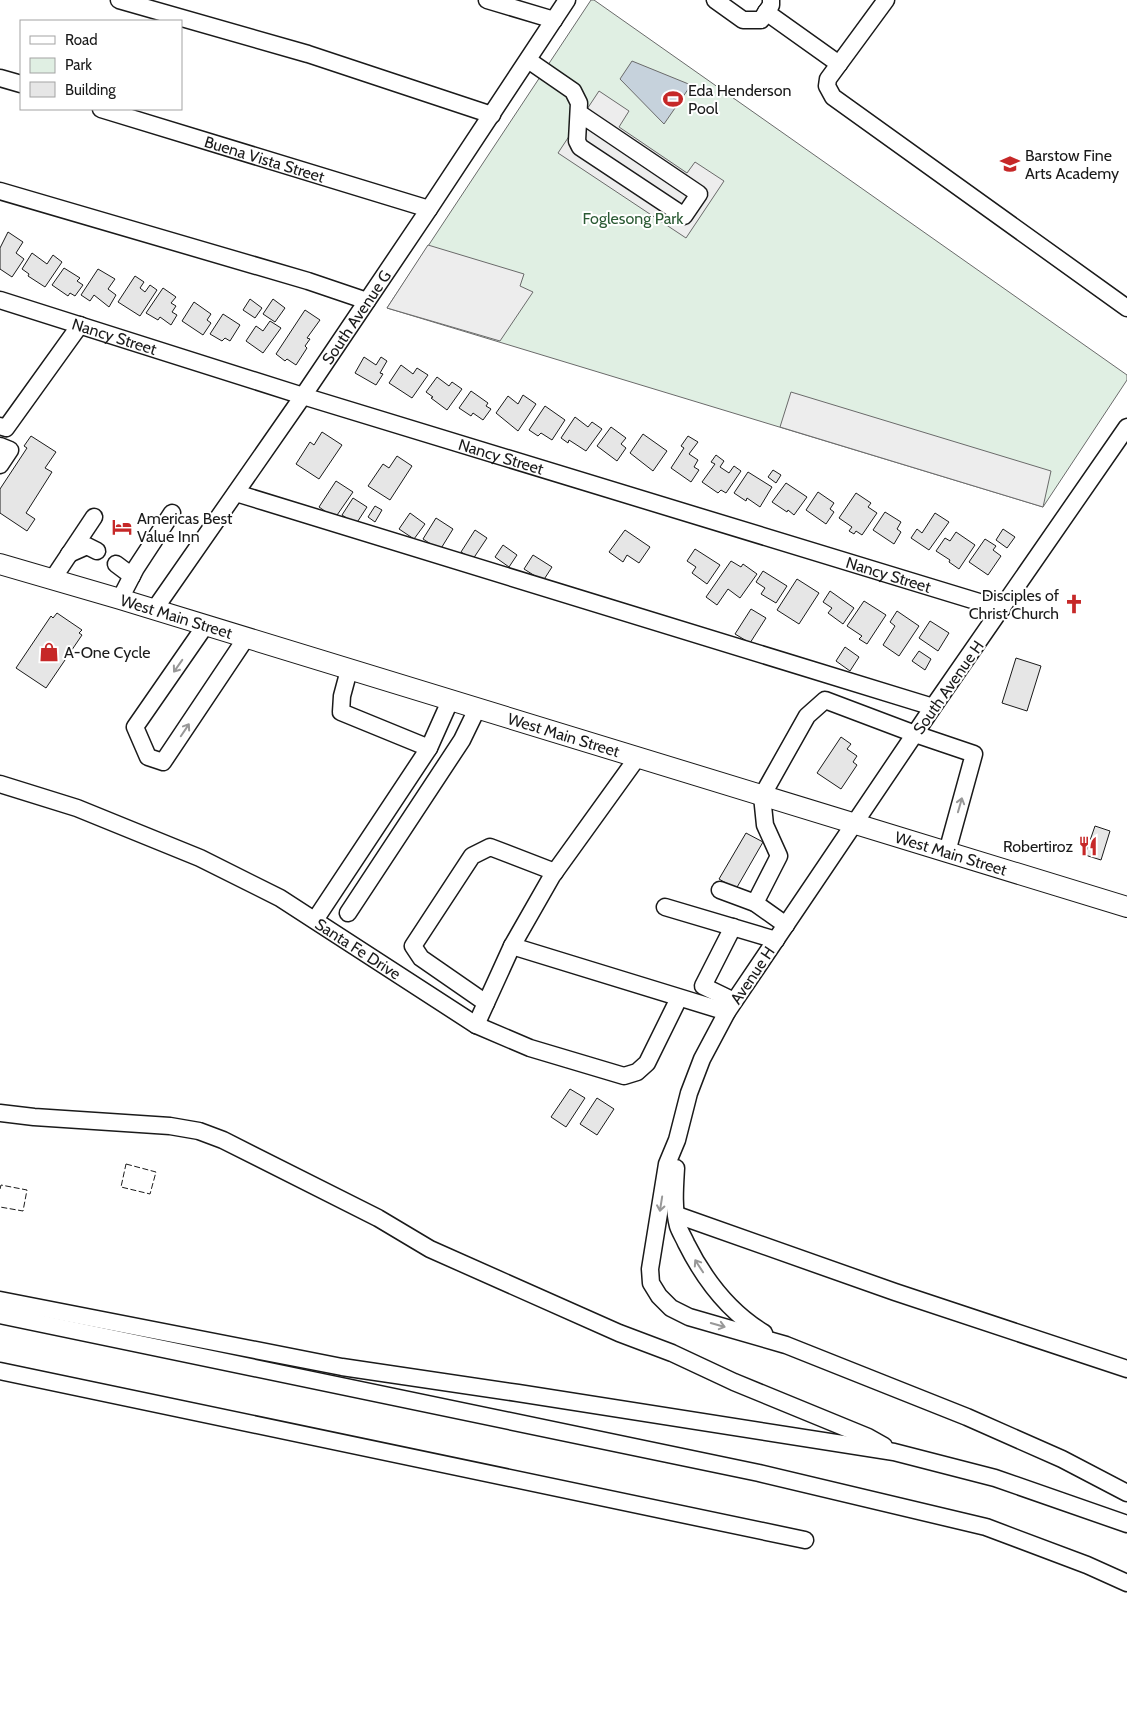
<svg xmlns="http://www.w3.org/2000/svg" width="1127" height="1722" font-family="Cabin,sans-serif">
	<style>
		.green { fill: #e0efe3; stroke: #6a6a6a }
		.parking { fill: #ededed; stroke: #6a6a6a }
		.water { fill: #c6d2dc; stroke: #6a6a6a }
		.building { fill: #e6e6e6; stroke: #1a1a1a }
		.lines { fill: none; stroke-linecap: round; stroke-linejoin: round }
		.minor-casing { stroke: #1a1a1a; stroke-width: 19 }
		.major-casing { stroke: #1a1a1a; stroke-width: 22 }
		.minor { stroke: #fff; stroke-width: 16 }
		.major { stroke: #fff; stroke-width: 20 }
		.fence { stroke: #1a1a1a; stroke-width: 1; stroke-dasharray: 6 2.5; stroke-linecap: butt }
		.oneway { stroke: #989898 }
		.labels { text-anchor: middle; stroke-width: 4; stroke-linejoin: round; paint-order: stroke }
		.poi-label { font-size: 16px; fill: #1a1a1a; stroke: #fff; text-anchor: start }
		.street-label { font-size: 16px; fill: #1a1a1a; stroke: #fff }
		.park-label { font-size: 16px; fill: #2b5a34; stroke: #fff }
	</style>
	<rect width="100%" height="100%" fill="#fff"/>
	<polygon class="green" points="591,0 594,0 1127,375 1127,380 1043,507 387,308"/>
	<g class="parking">
		<polygon points="599,91 629,111 619,127 687,173 695,162 724,181 686,238 558,153"/>
		<polygon points="428,245 524,274 520,286 533,292 500,341 387,308"/>
		<polygon points="791,392 1051,471 1043,507 780,427"/>
	</g>
	<polygon class="water" points="632,61 691,85 664,124 620,79"/>
	<g class="building">
		<polygon points="8,232 23,242 16,253 24,259 12,277 0,269 0,248"/>
		<polygon points="32,253 47,264 53,255 62,262 45,287 28,276 29,274 22,269"/>
		<polygon points="64,268 80,278 77,281 83,285 75,296 70,293 68,296 52,285"/>
		<polygon points="98,269 115,279 108,289 116,295 109,307 94,295 90,301 81,295"/>
		<polygon points="135,276 144,282 140,288 145,292 150,285 157,290 140,316 118,302"/>
		<polygon points="163,288 176,297 171,303 176,306 172,312 177,315 171,325 160,317 158,320 146,313"/>
		<polygon points="250,299 262,308 255,318 243,310"/>
		<polygon points="273,299 285,308 275,322 263,314"/>
		<polygon points="194,302 211,314 207,320 211,323 203,335 182,321"/>
		<polygon points="305,310 320,320 307,338 310,339 305,346 307,348 296,365 287,359 285,361 276,354"/>
		<polygon points="223,314 240,325 230,341 225,338 222,341 210,334"/>
		<polygon points="270,321 281,328 263,353 246,341 256,326 263,331"/>
		<polygon points="364,357 376,365 381,357 387,361 380,373 383,374 376,385 355,373"/>
		<polygon points="401,365 413,374 417,368 428,375 412,398 389,383"/>
		<polygon points="437,377 449,386 452,382 462,389 447,410 431,398 433,397 426,392"/>
		<polygon points="471,391 488,403 486,406 491,409 483,420 473,413 471,416 459,408"/>
		<polygon points="523,395 536,404 518,431 496,413 508,396 518,404"/>
		<polygon points="545,406 565,420 552,440 541,433 538,436 529,430"/>
		<polygon points="575,417 588,427 592,422 602,429 586,451 569,440 568,443 561,438"/>
		<polygon points="611,427 626,438 621,444 626,448 617,461 597,446"/>
		<polygon points="322,432 342,445 319,479 296,464 310,442 314,445"/>
		<polygon points="643,434 667,451 653,471 630,453"/>
		<polygon points="31,436 56,452 45,468 52,472 26,513 35,519 27,531 0,513 0,489 27,448 24,446"/>
		<polygon points="688,436 698,442 689,454 698,460 694,467 699,470 691,482 671,468 684,448 681,446"/>
		<polygon points="716,455 724,461 720,467 729,473 734,466 741,471 726,493 721,490 718,493 702,482 715,464 711,462"/>
		<polygon points="397,456 412,466 390,500 368,486 383,464 389,468"/>
		<polygon points="773,470 781,475 776,483 768,477"/>
		<polygon points="748,472 772,487 760,507 747,498 746,501 734,493"/>
		<polygon points="336,481 353,492 335,518 319,507"/>
		<polygon points="786,483 807,497 794,515 788,510 787,512 772,502"/>
		<polygon points="818,492 834,503 830,509 834,512 826,524 806,510"/>
		<polygon points="856,493 871,503 868,507 877,513 862,535 856,531 854,534 849,531 852,527 839,518"/>
		<polygon points="353,498 367,507 356,524 342,515"/>
		<polygon points="375,506 382,510 375,522 368,517"/>
		<polygon points="885,512 901,522 897,529 901,532 894,544 873,530"/>
		<polygon points="410,513 425,524 414,539 399,529"/>
		<polygon points="935,513 949,522 929,550 911,538 917,529 922,533"/>
		<polygon points="436,518 453,529 440,550 423,539"/>
		<polygon points="1003,529 1015,537 1007,548 996,540"/>
		<polygon points="475,530 487,538 473,559 461,552"/>
		<polygon points="625,530 650,547 639,563 627,555 623,562 609,552"/>
		<polygon points="956,532 975,545 959,569 949,562 950,560 936,551 945,538 950,541"/>
		<polygon points="985,539 996,546 993,550 1001,556 988,575 969,562"/>
		<polygon points="503,545 517,555 509,567 495,557"/>
		<polygon points="695,549 720,565 707,584 692,573 696,567 687,561"/>
		<polygon points="533,555 552,567 543,581 524,569"/>
		<polygon points="731,561 741,567 743,564 757,574 740,598 728,589 717,605 706,597"/>
		<polygon points="763,571 787,586 776,603 761,594 765,588 756,582"/>
		<polygon points="797,579 819,593 799,624 777,610"/>
		<polygon points="830,591 854,608 843,624 828,613 832,608 823,602"/>
		<polygon points="864,601 886,615 867,644 859,639 862,636 847,626"/>
		<polygon points="751,609 766,618 750,643 735,634"/>
		<polygon points="897,611 919,626 899,656 883,645 895,626 890,622"/>
		<polygon points="57,613 82,630 79,633 82,635 46,688 16,668 51,616 53,618"/>
		<polygon points="930,621 949,633 938,651 919,638"/>
		<polygon points="845,647 859,657 850,671 836,661"/>
		<polygon points="919,651 931,659 925,670 912,661"/>
		<polygon points="1016,658 1041,666 1027,711 1002,703"/>
		<polygon points="841,737 851,744 847,749 857,756 853,762 857,765 841,789 817,773"/>
		<polygon points="1095,826 1110,831 1101,860 1085,855"/>
		<polygon points="746,833 763,842 736,889 719,879"/>
		<polygon points="570,1089 585,1098 566,1127 551,1117"/>
		<polygon points="597,1098 614,1109 597,1135 580,1124"/>
	</g>
	<g class="lines">
		<defs>
			<g id="minor">
				<polyline points="119,0 308,54 492,115"/>
				<polyline points="487,0 554,20"/>
				<polyline points="715,0 743,20 761,20 771,5 771,0"/>
				<polyline points="886,0 828,79 827,86 833,97 1127,308"/>
				<polyline points="766,12 839,64"/>
				<polyline points="528,60 573,91 579,103 577,141 580,147 684,216 699,194 579,113"/>
				<polyline points="0,78 21,84"/>
				<path id="s1" d="M 101,109 L 429,209"/>
				<polyline points="0,191 308,281 367,301"/>
				<path id="s2" d="M 0,300 L 303,396 L 1002,609"/>
				<polyline points="0,426 6,428 80,325"/>
				<polyline points="1127,427 933,707 727,1012 702,1059 689,1093 677,1140 667,1164 650,1269 651,1283 659,1296 671,1308 689,1317 786,1345 967,1417 1062,1459 1127,1493"/>
				<polyline points="0,446 10,450 0,465"/>
				<polyline points="236,493 933,707"/>
				<polyline points="69,554 87,546 97,551"/>
				<polyline points="116,564 132,576"/>
				<polyline points="52,580 94,517"/>
				<polyline points="120,599 136,568 172,513"/>
				<path id="s3" d="M 154,610 L 303,396 L 429,209 L 567,0"/>
				<polyline points="205,626 135,727 148,757 163,762 246,638"/>
				<polyline points="349,670 342,696 341,712 429,748"/>
				<path id="s4" d="M 0,784 L 77,808 L 200,858 L 280,898 L 476,1025 L 530,1048 L 624,1076 L 637,1072 L 647,1063 L 679,998"/>
				<polyline points="720,890 755,903 786,925"/>
				<polyline points="755,903 779,856 765,825 762,796 807,716 825,700 915,734 974,754 947,852"/>
				<polyline points="665,907 776,940"/>
				<polyline points="348,913 462,740 477,709"/>
				<polyline points="315,920 429,748 450,701"/>
				<polyline points="733,927 703,986 734,1001"/>
				<polyline points="512,946 727,1012"/>
				<polyline points="486,1003 421,958 413,946 472,856 490,847 555,872"/>
				<polyline points="476,1025 512,946 552,876 637,758"/>
				<polyline points="0,1113 34,1117 170,1126 199,1131 223,1140 378,1218 430,1249 619,1333 672,1353 734,1382 868,1437 884,1446"/>
				<path d="M 676,1168 C 675,1186 673,1207 678,1226 C 680,1232 684,1238 686,1243 C 704,1279 729,1312 764,1333"/>
				<polyline points="677,1215 895,1292 1127,1369"/>
				<polyline points="0,1300 342,1367 518,1393 894,1452 995,1478 1127,1524"/>
				<polyline points="0,1315 759,1473 986,1527 1087,1565 1127,1583"/>
				<polyline points="0,1371 805,1540"/>
			</g>
			<g id="major">
				<path id="s5" d="M 0,564 L 120,599 L 1127,907"/>
			</g>
		</defs>
		<use href="#minor" class="minor-casing"/>
		<use href="#major" class="major-casing"/>
		<use href="#minor" class="minor"/>
		<use href="#major" class="major"/>
		<g class="fence">
			<polygon points="126,1164 156,1172 150,1194 121,1187"/>
			<polyline points="0,1189 1,1185 27,1190 23,1211 0,1207"/>
		</g>
	</g>
	<defs><path id="oneway-shaft" d="M-6 0H5M1.5-3L5.5 0L1.5 3" fill="none" stroke-width="1.6" stroke-linecap="round" stroke-linejoin="round" transform="scale(1.25)"/></defs>
	<g class="oneway">
		<use href="#oneway-shaft" transform="translate(178 666) rotate(125)"/>
		<use href="#oneway-shaft" transform="translate(185 730) rotate(-56)"/>
		<use href="#oneway-shaft" transform="translate(960 805) rotate(-74)"/>
		<use href="#oneway-shaft" transform="translate(661 1204) rotate(99)"/>
		<use href="#oneway-shaft" transform="translate(699 1266) rotate(-123)"/>
		<use href="#oneway-shaft" transform="translate(718 1325) rotate(16)"/>
	</g>
	<defs>
		<symbol id="stadium-bare" viewBox="-9 -9 18 18"><path d="M0-5a6.5 5 0 1 0 0 10a6.5 5 0 1 0 0-10ZM-3.5-1.8h7v3.6h-7Z" fill="#c62828" stroke="#fff" stroke-width="2.5" paint-order="stroke"/></symbol>
		<symbol id="school-bare" viewBox="-9 -9 18 18"><path d="M0-5L7-2L0 1L-7-2ZM-4 1L0 2.5L4 1V4Q0 6-4 4Z" fill="#c62828" stroke="#fff" stroke-width="2.5" paint-order="stroke"/></symbol>
		<symbol id="hotel-bare" viewBox="-9 -9 18 18"><path d="M-6-4.5h1.5V1H6V5H4.5V3h-9V5H-6ZM-4 0a1.8 1.8 0 1 1 3.6 0ZM.5 0V-2.5h3Q6-2.5 6 0Z" fill="#c62828" stroke="#fff" stroke-width="2.5" paint-order="stroke"/></symbol>
		<symbol id="church-bare" viewBox="-9 -9 18 18"><path d="M-1.2-6h2.4v3.5h3.3v2.4h-3.3V6h-2.4V-.1h-3.3v-2.4h3.3Z" fill="#c62828" stroke="#fff" stroke-width="2.5" paint-order="stroke"/></symbol>
		<symbol id="shop-bare" viewBox="-9 -9 18 18"><path d="M-5-2.5h2.3a2.7 3.5 0 0 1 5.4 0H5L5.5 6h-11ZM-1.5-2.5h3a1.5 2.3 0 0 0-3 0Z" fill="#c62828" stroke="#fff" stroke-width="2.5" paint-order="stroke"/></symbol>
		<symbol id="restaurant-bare" viewBox="-9 -9 18 18"><path d="M-5-6h1v4h1v-4h1v4h1v-4h1v5L-1.5 .5V6h-2V.5L-5-1ZM5-6V6H3V1.5H1.5Q1.5-4 5-6Z" fill="#c62828" stroke="#fff" stroke-width="2.5" paint-order="stroke"/></symbol>
	</defs>
	<g fill-rule="evenodd">
		<use href="#stadium-bare" x="659" y="85" width="28" height="28"/>
		<use href="#school-bare" x="996" y="150" width="28" height="28"/>
		<use href="#hotel-bare" x="108" y="513" width="28" height="28"/>
		<use href="#church-bare" x="1060" y="590" width="28" height="28"/>
		<use href="#shop-bare" x="35" y="638" width="28" height="28"/>
		<use href="#restaurant-bare" x="1074" y="832" width="28" height="28"/>
	</g>
	<g class="labels">
		<g class="poi-label">
			<text x="688" y="96">Eda Henderson<tspan x="688" dy="18">Pool</tspan></text>
			<text x="1025" y="161">Barstow Fine<tspan x="1025" dy="18">Arts Academy</tspan></text>
			<text x="137" y="524">Americas Best<tspan x="137" dy="18">Value Inn</tspan></text>
			<text x="1059" y="601" text-anchor="end">Disciples of<tspan x="1059" dy="18">Christ Church</tspan></text>
			<text x="64" y="658">A-One Cycle</text>
			<text x="1073" y="852" text-anchor="end">Robertiroz</text>
		</g>
		<g class="street-label">
			<text dy="6" stroke="none"><textPath href="#s1" startOffset="171">Buena Vista Street</textPath></text>
			<text dy="6" stroke="none"><textPath href="#s3" startOffset="356">South Avenue G</textPath></text>
			<text dy="6" stroke="none"><textPath href="#s2" startOffset="120">Nancy Street</textPath></text>
			<text dy="6" stroke="none"><textPath href="#s2" startOffset="525">Nancy Street</textPath></text>
			<text dy="6" stroke="none"><textPath href="#s2" startOffset="930">Nancy Street</textPath></text>
			<text dy="6" stroke="none"><textPath href="#s5" startOffset="184">West Main Street</textPath></text>
			<text transform="translate(948 687) rotate(-55)" y="6">South Avenue H</text>
			<text dy="6" stroke="none"><textPath href="#s5" startOffset="589">West Main Street</textPath></text>
			<text dy="6" stroke="none"><textPath href="#s5" startOffset="994">West Main Street</textPath></text>
			<text dy="6" stroke="none"><textPath href="#s4" startOffset="396">Santa Fe Drive</textPath></text>
			<text transform="translate(752 975) rotate(-56)" y="6">Avenue H</text>
		</g>
		<g class="park-label">
			<text x="633" y="224">Foglesong Park</text>
		</g>
	</g>
	<rect x="20" y="20" width="162" height="90" fill="#ffffff" stroke="#a3a3a3"/>
	<rect x="30" y="36" width="25" height="8" fill="#ffffff" stroke="#a3a3a3"/>
	<text x="65" y="45" font-size="15" fill="#1a1a1a">Road</text>
	<rect x="30" y="58" width="25" height="15" fill="#e0efe3" stroke="#a3a3a3"/>
	<text x="65" y="70" font-size="15" fill="#1a1a1a">Park</text>
	<rect x="30" y="82" width="25" height="15" fill="#e6e6e6" stroke="#a3a3a3"/>
	<text x="65" y="95" font-size="15" fill="#1a1a1a">Building</text>
</svg>
